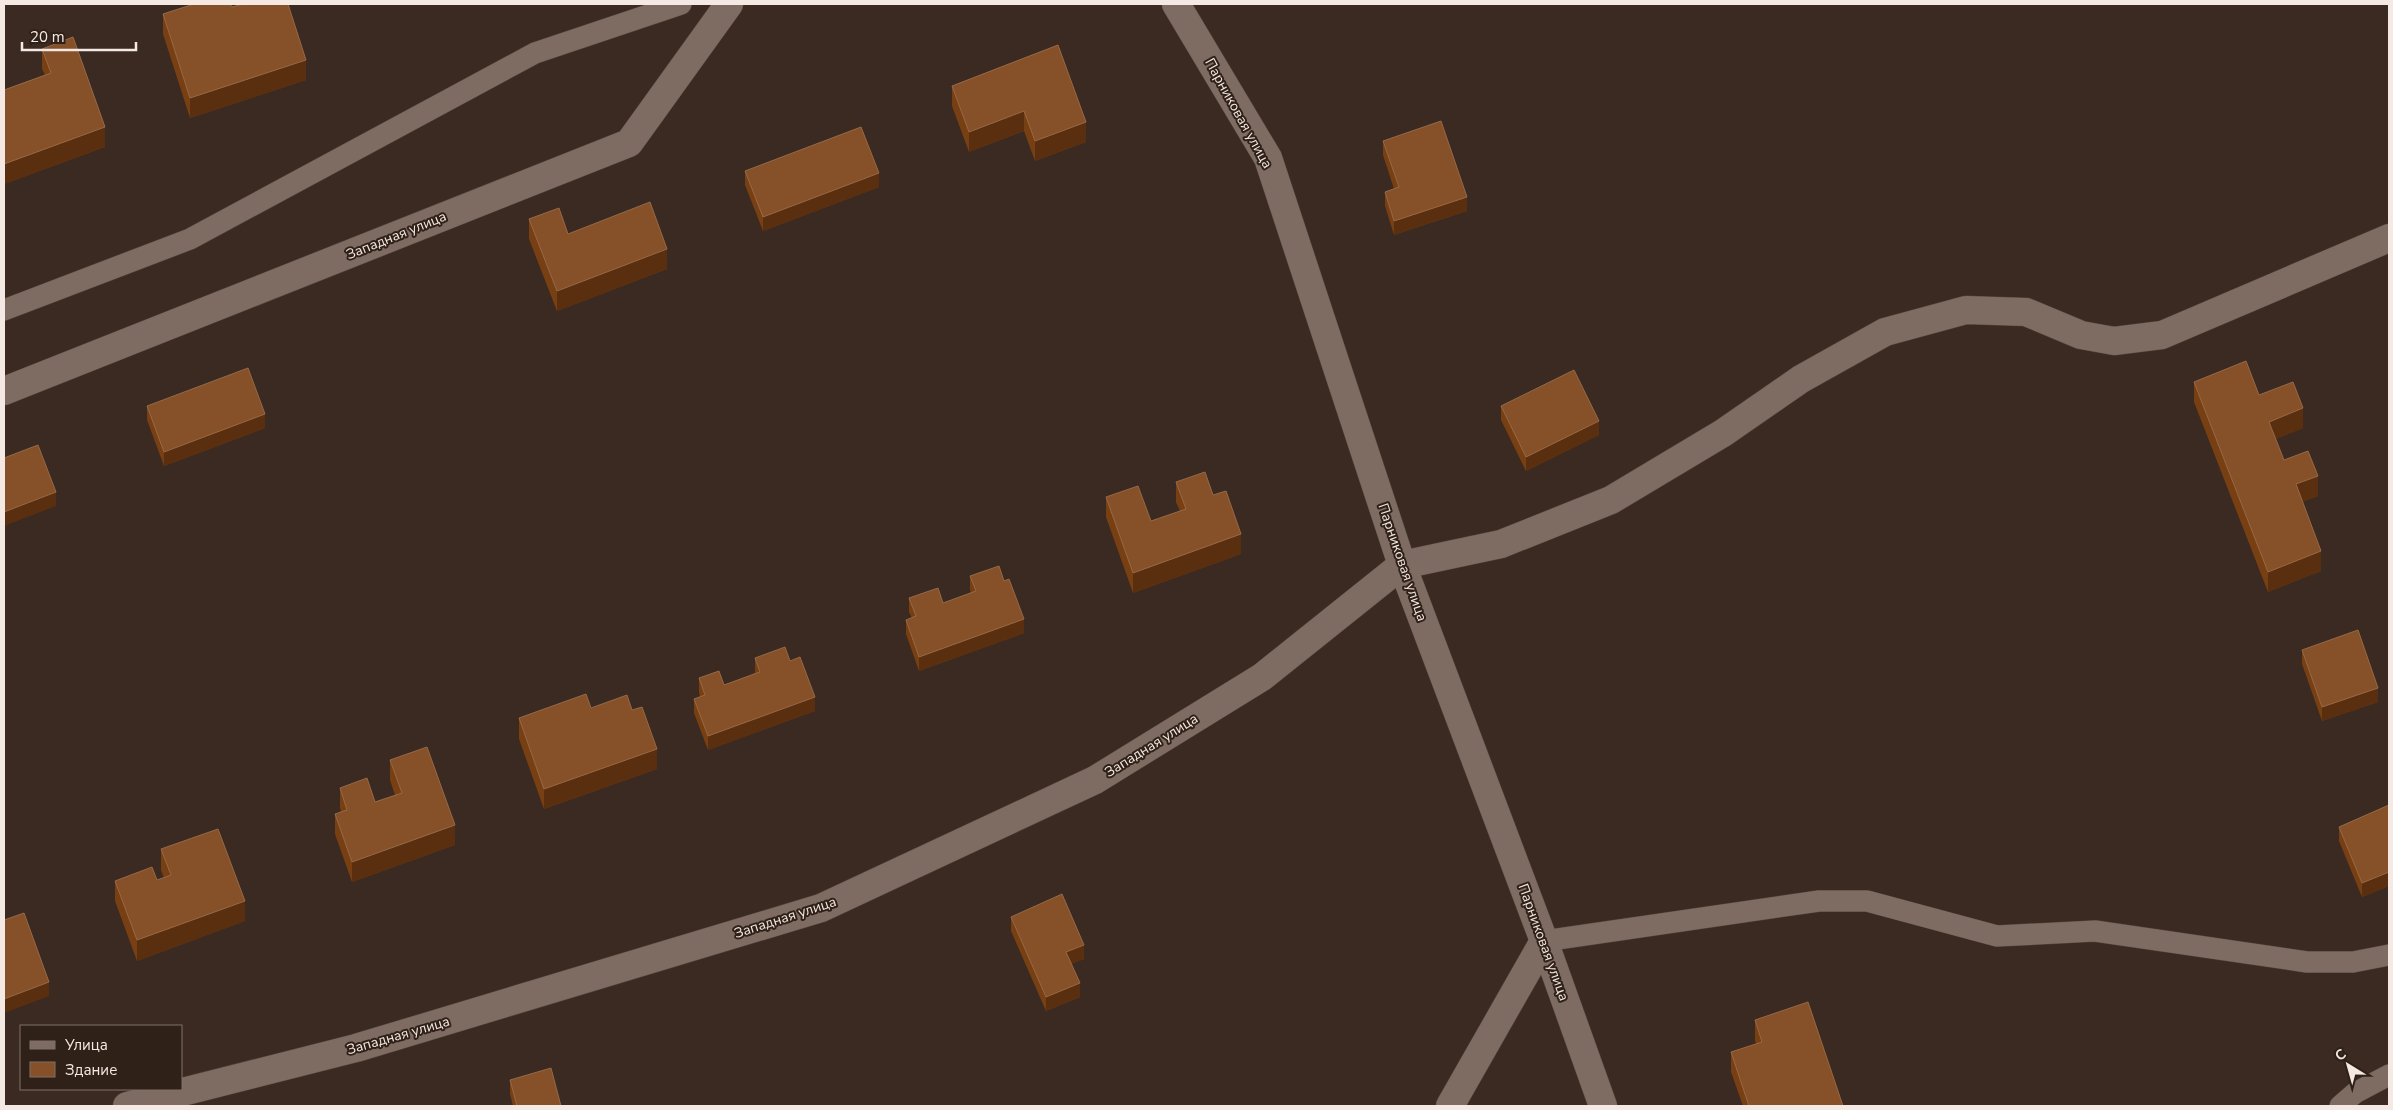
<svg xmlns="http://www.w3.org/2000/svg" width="2393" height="1110" font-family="'Nunito Sans',sans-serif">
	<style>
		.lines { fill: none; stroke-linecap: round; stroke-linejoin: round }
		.service-casing { stroke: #54463f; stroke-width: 22 }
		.minor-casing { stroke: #54463f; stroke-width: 29 }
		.service { stroke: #7e6c62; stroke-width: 21 }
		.minor { stroke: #7e6c62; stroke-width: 28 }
		.wall { fill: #783f13 }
		.shaded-wall { fill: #5a2f0f }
		.building { fill: #865129; stroke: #976946 }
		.labels { text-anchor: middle; stroke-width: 4; stroke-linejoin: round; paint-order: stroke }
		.street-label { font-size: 14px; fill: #f4e9e3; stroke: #302118 }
	</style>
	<rect width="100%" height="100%" fill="#3a2a22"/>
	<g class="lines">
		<defs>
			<g id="service">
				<polyline points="4,310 190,239 535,53 681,4"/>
				<polyline points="1544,941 1819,901 1867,901 1997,936 2095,931 2307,962 2353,962 2389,955"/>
				<polyline points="2340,1106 2355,1093 2389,1075"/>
			</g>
			<g id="minor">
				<polyline points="1176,4 1268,158 1402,565 1544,941 1603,1106"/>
				<polyline points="4,391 629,143 729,4"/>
				<polyline points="127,1106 356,1048 821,908 1095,780 1262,677 1402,565 1501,544 1611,500 1723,433 1801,379 1885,332 1966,310 2026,312 2081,335 2114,341 2162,335 2389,238"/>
				<polyline points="1450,1106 1544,941"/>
			</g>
		</defs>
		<use href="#service" class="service-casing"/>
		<use href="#minor" class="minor-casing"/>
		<use href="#service" class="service"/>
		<use href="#minor" class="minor"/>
	</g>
	<g class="wall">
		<polygon points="232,7 306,80 190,118 163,34 163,14"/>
		<polygon points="1058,45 1086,142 1035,161 1024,131 969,152 952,106 952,86"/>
		<polygon points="42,49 105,147 4,184 4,90 45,75 42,69"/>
		<polygon points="1383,141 1467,211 1394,235 1385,206 1385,192 1394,189 1383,155"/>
		<polygon points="745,171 879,187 763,231 745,185"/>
		<polygon points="529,219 568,234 667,269 557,311 529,239"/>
		<polygon points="2194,382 2259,395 2303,428 2275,439 2284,460 2318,496 2302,502 2321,571 2268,592 2194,402"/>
		<polygon points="147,406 265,428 164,466 147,420"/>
		<polygon points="1501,406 1599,435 1526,471 1501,420"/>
		<polygon points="1176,482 1213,495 1241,554 1133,593 1106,517 1106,497 1151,521 1180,511 1176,502"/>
		<polygon points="970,576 1024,633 919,671 906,634 906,620 912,618 909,612 909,598 943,603 971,593 970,590"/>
		<polygon points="2302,650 2378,702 2322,721 2302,664"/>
		<polygon points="755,658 790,661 815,711 708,750 694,713 694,699 700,697 699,692 699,678 724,685 755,673"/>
		<polygon points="591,708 632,710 657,769 544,809 519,739 519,718"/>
		<polygon points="390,760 455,845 352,882 335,834 335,814 341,812 340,808 340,788 375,802 395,795 390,780"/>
		<polygon points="2389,805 2389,886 2362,897 2339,841 2339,827"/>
		<polygon points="161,849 245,921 137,961 115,901 115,881 157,880 164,878 161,870"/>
		<polygon points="1011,917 1084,959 1071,964 1080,997 1046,1011 1011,931"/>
		<polygon points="1755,1020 1843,1106 1743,1106 1731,1072 1731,1052 1756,1044 1755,1040"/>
		<polygon points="510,1080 561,1106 513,1106 510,1094"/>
	</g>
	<g class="shaded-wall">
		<polygon points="306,60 306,80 190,118 190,98"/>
		<polygon points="1024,111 1024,131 969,152 969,132"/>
		<polygon points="1086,122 1086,142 1035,161 1035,141"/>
		<polygon points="105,127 105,147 4,184 4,164"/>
		<polygon points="879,173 879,187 763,231 763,217"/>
		<polygon points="1467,197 1467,211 1394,235 1394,221"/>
		<polygon points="667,249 667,269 557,311 557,291"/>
		<polygon points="2303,408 2303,428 2269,442 2269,422"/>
		<polygon points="265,414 265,428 164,466 164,452"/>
		<polygon points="1599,421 1599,435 1526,471 1526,457"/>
		<polygon points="2318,476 2318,496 2296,505 2296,484"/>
		<polygon points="56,492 56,506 4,526 4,512"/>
		<polygon points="1241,534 1241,554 1133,593 1133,573"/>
		<polygon points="2321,551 2321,571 2268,592 2268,572"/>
		<polygon points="1024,619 1024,633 919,671 919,657"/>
		<polygon points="2378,688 2378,702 2322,721 2322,707"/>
		<polygon points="815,697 815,711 708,750 708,736"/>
		<polygon points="657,749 657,769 544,809 544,789"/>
		<polygon points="455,825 455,845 352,882 352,862"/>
		<polygon points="2389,872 2389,886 2362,897 2362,883"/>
		<polygon points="245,901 245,921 137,961 137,940"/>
		<polygon points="1084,945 1084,959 1066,966 1066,952"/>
		<polygon points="49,982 49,996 4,1013 4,999"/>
		<polygon points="1080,983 1080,997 1046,1011 1046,997"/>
	</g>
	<g class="building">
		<polygon points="194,4 230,4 232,7 243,4 288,4 306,60 190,98 163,14"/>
		<polygon points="73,37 105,127 4,164 4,90 51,73 42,49"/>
		<polygon points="1058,45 1086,122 1035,141 1024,111 969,132 952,86"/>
		<polygon points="1441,121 1467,197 1394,221 1385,192 1399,187 1383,141"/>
		<polygon points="861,127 879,173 763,217 745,171"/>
		<polygon points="650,202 667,249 557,291 529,219 559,208 568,234"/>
		<polygon points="2246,361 2259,395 2293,382 2303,408 2269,422 2284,460 2308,451 2318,476 2296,484 2321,551 2268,572 2194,382"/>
		<polygon points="248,368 265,414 164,452 147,406"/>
		<polygon points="1574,370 1599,421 1526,457 1501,406"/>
		<polygon points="38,445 56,492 4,512 4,458"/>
		<polygon points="1205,472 1213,495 1226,491 1241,534 1133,573 1106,497 1138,486 1151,521 1186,509 1176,482"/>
		<polygon points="999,566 1004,581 1009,579 1024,619 919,657 906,620 916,616 909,598 938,588 943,603 976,591 970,576"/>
		<polygon points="2358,630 2378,688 2322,707 2302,650"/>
		<polygon points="785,647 790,661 800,657 815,697 708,736 694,699 705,695 699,678 719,671 724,685 760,672 755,658"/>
		<polygon points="586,694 591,708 627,695 632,710 642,707 657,749 544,789 519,718"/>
		<polygon points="427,747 455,825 352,862 335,814 347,810 340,788 367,778 375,802 402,793 390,760"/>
		<polygon points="2389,805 2389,872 2362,883 2339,827"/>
		<polygon points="218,829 245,901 137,940 115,881 152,867 157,880 171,875 161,849"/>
		<polygon points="1062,894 1084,945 1066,952 1080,983 1046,997 1011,917"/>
		<polygon points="24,913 49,982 4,999 4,920"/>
		<polygon points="1808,1002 1843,1106 1749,1106 1731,1052 1762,1042 1755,1020"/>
		<polygon points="551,1068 561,1106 517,1106 510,1080"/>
	</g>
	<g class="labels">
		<g class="street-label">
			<text transform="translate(1239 113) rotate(61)" y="5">Парниковая улица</text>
			<text transform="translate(396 235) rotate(-22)" y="5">Западная улица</text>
			<text transform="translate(1403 562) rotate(71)" y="5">Парниковая улица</text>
			<text transform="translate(1151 745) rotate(-32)" y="5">Западная улица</text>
			<text transform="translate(785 917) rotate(-18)" y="5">Западная улица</text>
			<text transform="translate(1544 942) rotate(70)" y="5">Парниковая улица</text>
			<text transform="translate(398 1035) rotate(-16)" y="5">Западная улица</text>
		</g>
	</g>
	<rect width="2393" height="1110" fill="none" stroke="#f4e9e3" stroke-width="10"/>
	<rect x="20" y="1025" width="162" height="65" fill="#302118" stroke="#7e7169"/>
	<rect x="30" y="1041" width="25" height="8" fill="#7e6c62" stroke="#7e7169"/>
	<text x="65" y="1050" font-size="15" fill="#f4e9e3">Улица</text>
	<rect x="30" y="1062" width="25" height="15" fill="#865129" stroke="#7e7169"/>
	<text x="65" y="1075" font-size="15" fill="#f4e9e3">Здание</text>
	<g transform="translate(2348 1065) rotate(323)" stroke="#302118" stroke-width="4" paint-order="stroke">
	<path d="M0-4L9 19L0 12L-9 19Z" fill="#f4e9e3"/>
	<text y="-8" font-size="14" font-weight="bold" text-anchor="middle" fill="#f4e9e3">С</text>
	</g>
	<path d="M22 42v8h114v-8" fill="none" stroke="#f4e9e3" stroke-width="2.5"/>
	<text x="30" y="42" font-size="15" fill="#f4e9e3" stroke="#302118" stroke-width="4" paint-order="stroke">20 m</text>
</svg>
